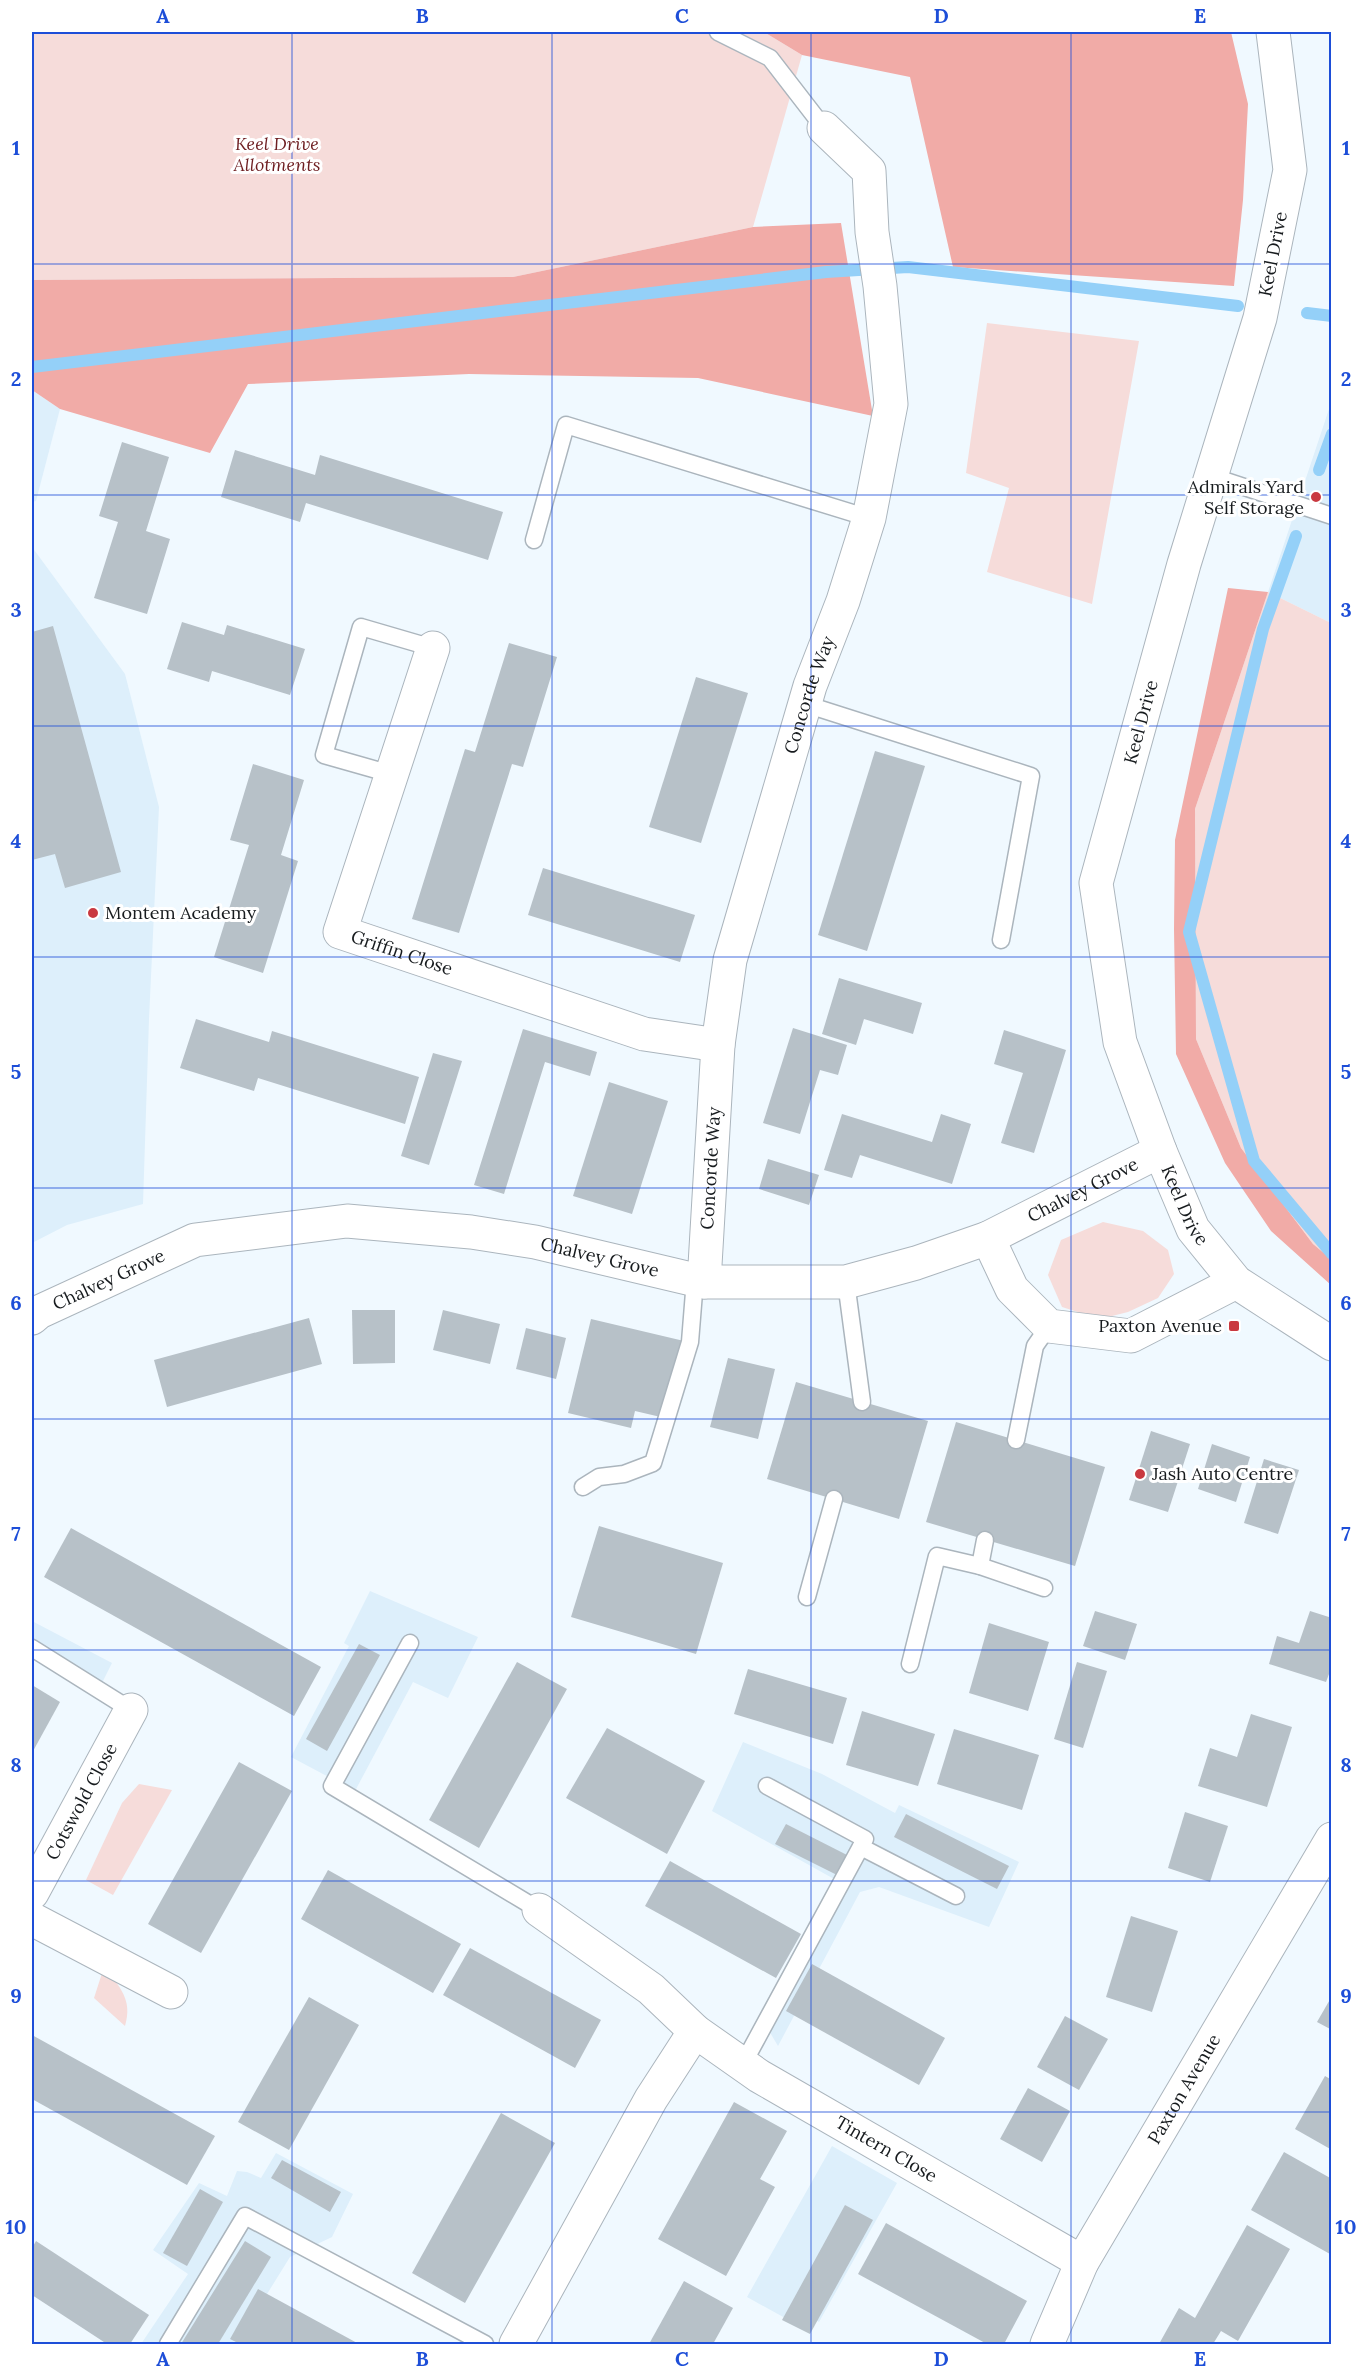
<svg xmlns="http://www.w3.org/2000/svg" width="1363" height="2376" font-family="Lora,serif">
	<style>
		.built { fill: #ddeffb }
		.green { fill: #f6dcda }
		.forest { fill: #f1aba7 }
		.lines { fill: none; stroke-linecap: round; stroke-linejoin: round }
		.stream { stroke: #94d0f8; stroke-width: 12 }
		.building { fill: #b7c1c8 }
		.lane-casing { stroke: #abb5bd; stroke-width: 19 }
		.street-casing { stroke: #abb5bd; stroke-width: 35 }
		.lane { stroke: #fff; stroke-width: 16 }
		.street { stroke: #fff; stroke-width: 33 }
		.grid { fill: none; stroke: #1d4ed8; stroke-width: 1.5; stroke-opacity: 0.55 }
		.poi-dot { fill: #c93940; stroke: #fff; stroke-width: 2 }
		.labels { text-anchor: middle; stroke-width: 6; stroke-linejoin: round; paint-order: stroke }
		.park-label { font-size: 18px; font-style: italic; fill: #6e1e21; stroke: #fff }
		.street-label { font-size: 18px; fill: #171b1e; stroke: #fff }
		.poi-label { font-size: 18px; fill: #171b1e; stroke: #fff; text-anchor: end }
		.neatline { fill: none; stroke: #1d4ed8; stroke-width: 2 }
		.grid-label { font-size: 20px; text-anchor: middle; font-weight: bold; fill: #1d4ed8 }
	</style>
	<rect width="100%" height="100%" fill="#f0f9ff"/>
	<g class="built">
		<polygon points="32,390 60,409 36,501 32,502"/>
		<polygon points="1331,403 1331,623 1268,592"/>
		<polygon points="32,547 125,674 159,807 149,1019 143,1204 67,1225 32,1243"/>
		<polygon points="370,1591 478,1637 448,1698 413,1682 355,1791 291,1757 349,1646 344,1643"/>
		<polygon points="32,1621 112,1663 97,1693 32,1659"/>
		<polygon points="743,1742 822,1774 895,1813 899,1805 1019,1862 989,1927 879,1887 860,1892 778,2046 765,2024 843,1884 712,1811"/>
		<polygon points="832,2146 897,2183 819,2322 791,2306 785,2318 747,2297"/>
		<polygon points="276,2153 353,2194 332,2237 290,2257 236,2344 141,2344 188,2274 153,2250 199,2183 227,2196 237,2171 247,2172 261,2178"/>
	</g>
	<g class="green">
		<polygon points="32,32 764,32 802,55 753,227 513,277 32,280"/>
		<polygon points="987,323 1139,341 1092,604 987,572 1009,488 966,473"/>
		<polygon points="1268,592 1331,623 1331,1259 1313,1244 1241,1148 1196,1039 1195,809"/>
		<polygon points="1103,1222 1143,1231 1168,1250 1174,1274 1158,1298 1128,1312 1100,1319 1062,1307 1048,1275 1061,1240"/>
		<polygon points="139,1784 172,1790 113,1895 86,1880 122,1803"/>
		<path d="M 104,1967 C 120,1987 133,2000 125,2026 L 94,1998 Z"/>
	</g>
	<g class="forest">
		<polygon points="764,32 1231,32 1248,104 1243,200 1234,286 953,267 910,77 802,55"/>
		<polygon points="841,223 873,416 698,378 469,374 248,384 210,453 60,409 32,390 32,280 513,277 753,227"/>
		<polygon points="1228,588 1268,592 1195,809 1196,1039 1241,1148 1313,1244 1331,1259 1331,1285 1271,1231 1225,1163 1176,1054 1174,929 1175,840"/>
	</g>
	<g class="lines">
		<g class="stream">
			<polyline points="1307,313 1332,316"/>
			<polyline points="32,367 826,272 908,267 1238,306"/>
			<polyline points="1319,470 1332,434"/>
			<polyline points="1296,536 1263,629 1189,932 1254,1161 1332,1254"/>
		</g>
	</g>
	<g class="building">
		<polygon points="122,442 169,457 146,531 170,539 147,614 94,598 118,522 99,516"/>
		<polygon points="235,450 315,475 320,455 503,512 488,560 306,503 300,522 221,497"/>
		<polygon points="182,622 224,635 227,625 305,649 290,695 212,671 209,682 167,669"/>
		<polygon points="53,626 121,872 65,888 55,854 32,860 32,632"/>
		<polygon points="509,643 557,657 523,767 512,764 459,933 412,919 465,749 475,752"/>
		<polygon points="696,677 748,693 701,843 649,827"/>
		<polygon points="875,751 925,766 867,951 818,935"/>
		<polygon points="253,764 304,780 281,855 298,861 263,973 214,957 249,845 230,840"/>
		<polygon points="543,868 695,915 680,962 528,915"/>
		<polygon points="839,978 922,1003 913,1034 864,1019 856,1045 822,1034"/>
		<polygon points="196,1019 269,1042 272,1031 419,1077 405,1124 258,1078 254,1091 180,1068"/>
		<polygon points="793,1028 847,1045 838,1075 820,1070 800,1134 763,1123"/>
		<polygon points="523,1029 597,1052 590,1076 545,1062 504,1194 474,1185"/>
		<polygon points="1004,1030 1066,1050 1034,1153 1001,1143 1023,1073 994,1064"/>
		<polygon points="433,1053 462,1061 429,1165 401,1156"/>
		<polygon points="609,1082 668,1101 632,1214 573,1196"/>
		<polygon points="842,1114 932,1142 941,1114 971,1124 952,1184 860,1155 852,1178 824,1170"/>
		<polygon points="768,1159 819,1175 809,1205 759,1189"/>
		<polygon points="352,1310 395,1310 395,1363 353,1364"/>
		<polygon points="443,1310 500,1324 490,1364 433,1350"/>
		<polygon points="309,1318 322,1364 167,1407 154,1360"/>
		<polygon points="591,1319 684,1341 665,1418 635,1411 631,1428 568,1413"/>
		<polygon points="526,1328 566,1338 556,1379 516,1369"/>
		<polygon points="728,1358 775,1369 758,1439 710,1427"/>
		<polygon points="796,1382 928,1421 899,1519 767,1479"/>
		<polygon points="956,1422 1105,1467 1075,1566 926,1522"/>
		<polygon points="1151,1431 1190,1444 1168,1512 1129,1500"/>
		<polygon points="1212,1444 1250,1457 1236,1502 1198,1489"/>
		<polygon points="1264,1459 1299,1470 1278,1534 1244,1523"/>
		<polygon points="599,1526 723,1563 696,1654 571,1617"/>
		<polygon points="71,1528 321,1667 294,1716 44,1577"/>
		<polygon points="1095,1611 1137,1624 1125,1660 1083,1646"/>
		<polygon points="1310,1611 1332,1618 1332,1666 1326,1682 1269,1664 1277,1636 1299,1643"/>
		<polygon points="989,1623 1049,1642 1028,1711 969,1693"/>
		<polygon points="359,1644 380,1655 327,1751 306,1739"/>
		<polygon points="517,1662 567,1689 479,1848 429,1820"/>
		<polygon points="1077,1662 1107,1671 1083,1748 1054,1739"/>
		<polygon points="748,1669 847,1698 833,1744 734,1714"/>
		<polygon points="32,1685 60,1702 32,1753"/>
		<polygon points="862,1711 935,1734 918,1786 846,1765"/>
		<polygon points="1251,1714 1292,1727 1267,1807 1198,1786 1210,1748 1237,1757"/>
		<polygon points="607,1728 705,1781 667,1854 566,1798"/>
		<polygon points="954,1729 1039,1755 1022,1810 937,1784"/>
		<polygon points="239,1762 292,1791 201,1953 148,1924"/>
		<polygon points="1185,1812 1228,1826 1210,1882 1168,1868"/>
		<polygon points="906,1814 1009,1866 997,1889 894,1837"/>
		<polygon points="786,1824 847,1855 837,1875 775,1844"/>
		<polygon points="670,1861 801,1934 776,1978 645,1906"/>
		<polygon points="328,1870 461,1944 433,1993 301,1919"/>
		<polygon points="1131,1916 1178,1931 1152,2012 1106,1997"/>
		<polygon points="470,1948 601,2020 575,2068 443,1995"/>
		<polygon points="812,1964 945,2038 919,2085 786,2011"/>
		<polygon points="1332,1996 1332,2030 1317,2022"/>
		<polygon points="309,1997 359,2025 289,2150 238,2122"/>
		<polygon points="1065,2016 1108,2039 1079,2090 1037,2067"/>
		<polygon points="32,2035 215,2136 187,2185 32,2099"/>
		<polygon points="1325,2076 1332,2080 1332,2150 1295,2129"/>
		<polygon points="1028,2088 1070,2111 1042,2162 1000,2139"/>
		<polygon points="734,2102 787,2131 760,2179 775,2187 726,2276 658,2239"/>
		<polygon points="501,2113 555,2143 465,2303 412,2273"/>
		<polygon points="1284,2152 1332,2179 1330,2254 1251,2210"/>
		<polygon points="282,2160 341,2192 330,2212 271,2178"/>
		<polygon points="200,2189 223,2202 187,2266 163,2253"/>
		<polygon points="845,2205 873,2220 810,2334 782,2320"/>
		<polygon points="886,2223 1027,2301 1004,2344 987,2344 858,2274"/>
		<polygon points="1247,2225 1290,2249 1238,2341 1221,2331 1213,2344 1159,2344 1179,2308 1195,2318"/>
		<polygon points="36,2241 149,2315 130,2344 107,2344 32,2295 32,2248"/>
		<polygon points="245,2241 271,2257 218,2344 181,2344"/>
		<polygon points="684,2281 733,2308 713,2344 649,2344"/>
		<polygon points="258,2289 359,2344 240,2344 230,2339"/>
	</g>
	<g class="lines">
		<defs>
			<g id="lane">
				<polyline points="718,32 770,58 824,128"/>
				<polyline points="1211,476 1332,516"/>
				<polyline points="534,540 566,425 869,518"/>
				<polyline points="805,704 1031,776 1001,940"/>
				<polyline points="391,774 324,755 361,627 433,648"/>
				<polyline points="846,1282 862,1402"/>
				<polyline points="1016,1440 1035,1346 1049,1326"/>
				<polyline points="583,1487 599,1477 624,1474 653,1463 690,1342 695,1280"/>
				<polyline points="980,1566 985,1540"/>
				<polyline points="807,1597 834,1499"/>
				<polyline points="410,1643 332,1786 539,1910"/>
				<polyline points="32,1648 131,1710"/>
				<polyline points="910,1664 937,1556 980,1566 1044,1588"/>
				<polyline points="861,1847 956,1896"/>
				<polyline points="743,2064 865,1839 767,1786"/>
				<polyline points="168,2344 245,2216 485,2344"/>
			</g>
			<g id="street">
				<path id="s1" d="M 1273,32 L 1290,170 L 1260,318 L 1184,564 L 1096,883 L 1120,1042 L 1160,1151 L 1193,1229 L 1236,1282 L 1332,1344"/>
				<path id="s2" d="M 433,648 L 340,932 L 644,1034 L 718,1045"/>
				<polyline points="988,1238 1012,1289 1049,1326 1131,1336 1236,1282"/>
				<path id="s3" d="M 704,1282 L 718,1045 L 730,960 L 810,686 L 843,601 L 869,518 L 891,404 L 880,286 L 872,232 L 869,171 L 824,128"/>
				<path id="s4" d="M 32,1318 L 39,1312 L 195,1240 L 347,1221 L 471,1232 L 535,1242 L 704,1282 L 846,1282 L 916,1263 L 988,1238 L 1160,1151"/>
				<path id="s5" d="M 32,1893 L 131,1710"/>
				<path id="s6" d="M 539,1910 L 651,1989 L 695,2031 L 759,2076 L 1082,2262"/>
				<polyline points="32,1919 171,1992"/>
				<polyline points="516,2344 651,2099 695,2031"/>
				<path id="s7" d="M 1047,2344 L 1082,2262 L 1332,1839"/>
			</g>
		</defs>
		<use href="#lane" class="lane-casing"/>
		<use href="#street" class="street-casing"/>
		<use href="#lane" class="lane"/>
		<use href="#street" class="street"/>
	</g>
	<path class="grid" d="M 292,32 L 292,2344M 552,32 L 552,2344M 811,32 L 811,2344M 1071,32 L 1071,2344M 32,264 L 1332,264M 32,495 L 1332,495M 32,726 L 1332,726M 32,957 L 1332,957M 32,1188 L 1332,1188M 32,1419 L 1332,1419M 32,1650 L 1332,1650M 32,1881 L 1332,1881M 32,2112 L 1332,2112"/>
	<g class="poi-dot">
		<circle cx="1316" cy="497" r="6"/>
		<circle cx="93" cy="913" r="6"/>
		<rect x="1228" y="1320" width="12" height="12" rx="3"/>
		<circle cx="1140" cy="1474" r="6"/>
	</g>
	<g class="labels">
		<g class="park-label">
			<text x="277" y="150">Keel Drive<tspan x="277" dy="21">Allotments</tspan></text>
		</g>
		<g class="street-label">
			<text transform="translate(1273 254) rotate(-79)" y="6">Keel Drive</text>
			<text dy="6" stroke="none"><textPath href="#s3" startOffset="600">Concorde Way</textPath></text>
			<text transform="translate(1141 722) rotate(-75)" y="6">Keel Drive</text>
			<text dy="6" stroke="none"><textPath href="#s2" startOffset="364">Griffin Close</textPath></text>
			<text dy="6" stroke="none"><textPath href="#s3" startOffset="114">Concorde Way</textPath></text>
			<text dy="6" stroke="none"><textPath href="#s4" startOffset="1094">Chalvey Grove</textPath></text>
			<text dy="6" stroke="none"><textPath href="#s1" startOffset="1215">Keel Drive</textPath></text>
			<text dy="6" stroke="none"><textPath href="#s4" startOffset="590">Chalvey Grove</textPath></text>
			<text dy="6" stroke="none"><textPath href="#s4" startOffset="86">Chalvey Grove</textPath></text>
			<text dy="6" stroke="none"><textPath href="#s5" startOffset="104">Cotswold Close</textPath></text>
			<text dy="6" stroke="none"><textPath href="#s7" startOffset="290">Paxton Avenue</textPath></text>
			<text dy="6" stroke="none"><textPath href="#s6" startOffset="423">Tintern Close</textPath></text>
		</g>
		<g class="poi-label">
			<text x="1304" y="493">Admirals Yard<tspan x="1304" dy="21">Self Storage</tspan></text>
			<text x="105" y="919" text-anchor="start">Montem Academy</text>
			<text x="1222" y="1332">Paxton Avenue</text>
			<text x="1152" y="1480" text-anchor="start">Jash Auto Centre</text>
		</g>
	</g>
	<rect width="1363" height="2376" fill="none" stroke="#ffffff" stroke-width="66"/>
	<rect x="33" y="33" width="1297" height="2310" class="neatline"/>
	<g class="grid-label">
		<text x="163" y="23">A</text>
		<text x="422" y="23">B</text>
		<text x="682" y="23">C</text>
		<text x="941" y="23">D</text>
		<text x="1200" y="23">E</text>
		<text x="16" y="155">1</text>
		<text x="1346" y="155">1</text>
		<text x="16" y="386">2</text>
		<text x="1346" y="386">2</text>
		<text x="16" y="617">3</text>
		<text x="1346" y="617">3</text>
		<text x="16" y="848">4</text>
		<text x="1346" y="848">4</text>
		<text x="16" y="1079">5</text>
		<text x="1346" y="1079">5</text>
		<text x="16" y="1310">6</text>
		<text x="1346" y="1310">6</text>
		<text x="16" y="1541">7</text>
		<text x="1346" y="1541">7</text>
		<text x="16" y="1772">8</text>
		<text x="1346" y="1772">8</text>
		<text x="16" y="2003">9</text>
		<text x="1346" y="2003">9</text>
		<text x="16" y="2234">10</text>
		<text x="1346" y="2234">10</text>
		<text x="163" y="2366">A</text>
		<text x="422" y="2366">B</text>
		<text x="682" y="2366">C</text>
		<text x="941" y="2366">D</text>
		<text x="1200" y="2366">E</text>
	</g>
</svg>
